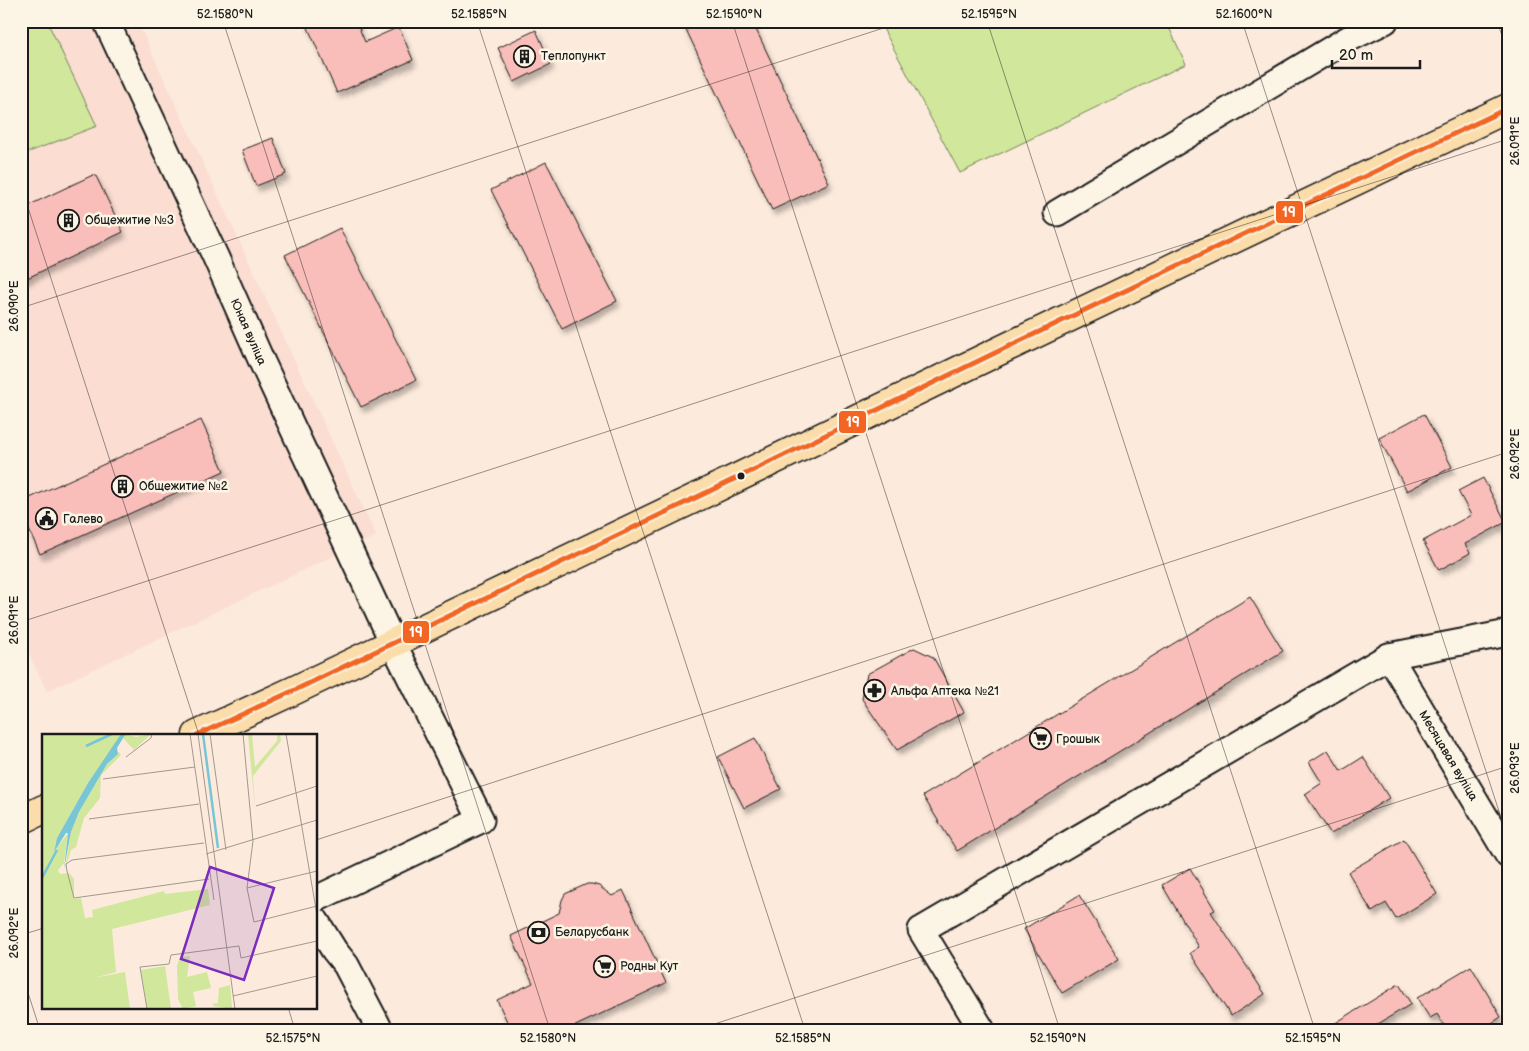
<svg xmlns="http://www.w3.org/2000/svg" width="1529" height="1051" font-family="'Balsamiq Sans',sans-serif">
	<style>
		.built { fill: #fbddd2 }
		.green { fill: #d0e79c; stroke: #76825c }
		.building { fill: #fabeba; stroke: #1c1c1c; filter: url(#shadow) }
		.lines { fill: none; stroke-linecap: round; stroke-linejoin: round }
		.street-casing { stroke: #1c1c1c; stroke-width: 29 }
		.primary-casing { stroke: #1c1c1c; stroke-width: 31 }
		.street { stroke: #fcf5e5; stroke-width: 25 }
		.primary { stroke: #fbddab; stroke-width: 28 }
		.bus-1-casing { stroke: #fcf5e5; stroke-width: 9 }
		.bus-1 { stroke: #f26522; stroke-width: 5 }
		.ticks { fill: none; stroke: #1c1c1c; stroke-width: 1; stroke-opacity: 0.45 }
		.bus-dot { fill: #1c1c1c; stroke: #fcf5e5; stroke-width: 2 }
		.labels { text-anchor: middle; stroke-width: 5; stroke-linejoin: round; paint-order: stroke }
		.poi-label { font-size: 12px; fill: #1c1c1c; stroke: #fcf5e5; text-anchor: start }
		.street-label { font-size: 12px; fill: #1c1c1c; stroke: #fcf5e5 }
		.inset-river { fill: none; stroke: #78c6d5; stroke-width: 2.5 }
		.inset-road { fill: none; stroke: #a2988f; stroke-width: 1 }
		.view { fill: #7b2cbf; fill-opacity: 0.15; stroke: #7b2cbf; stroke-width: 2.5 }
		.inset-edge { fill: none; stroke: #1c1c1c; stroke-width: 2.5 }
		.line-badge { stroke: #fcf5e5; stroke-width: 2 }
		.badge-label { font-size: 14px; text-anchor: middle; font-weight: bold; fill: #fff }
		.neatline { fill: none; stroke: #1c1c1c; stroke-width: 2 }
		.ticks-label { font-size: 12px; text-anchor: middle; fill: #1c1c1c }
	</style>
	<defs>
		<filter id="shadow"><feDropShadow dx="3" dy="5.5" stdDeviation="2.5" flood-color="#0004"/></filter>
	</defs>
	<rect width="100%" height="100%" fill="#fceadc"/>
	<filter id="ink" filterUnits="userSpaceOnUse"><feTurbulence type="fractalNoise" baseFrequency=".02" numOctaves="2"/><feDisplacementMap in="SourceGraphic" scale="10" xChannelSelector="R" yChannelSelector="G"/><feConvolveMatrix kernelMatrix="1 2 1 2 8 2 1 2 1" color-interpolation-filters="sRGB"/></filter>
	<g filter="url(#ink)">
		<polygon class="built" points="21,21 137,21 376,536 47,691 21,637"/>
		<g class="green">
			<polygon points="21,21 47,21 97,126 21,155"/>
			<polygon points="879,21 1166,21 1186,64 960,173"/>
		</g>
		<g class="building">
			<polygon points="305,21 356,21 365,42 399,27 413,60 337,93"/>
			<polygon points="682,21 752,21 829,183 772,210"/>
			<polygon points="536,30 551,64 514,82 498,48"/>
			<polygon points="273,138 286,174 256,186 242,150"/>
			<polygon points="546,162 617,301 562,329 491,190"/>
			<polygon points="95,174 123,232 21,281 21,209"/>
			<polygon points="340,228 416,380 361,407 285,255"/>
			<polygon points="1424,414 1452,467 1407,491 1379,438"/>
			<polygon points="201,420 224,471 40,554 21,512 21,502"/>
			<polygon points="1483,478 1506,522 1465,544 1470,553 1439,570 1423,541 1471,515 1458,491"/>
			<polygon points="1250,597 1283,651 957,851 923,796"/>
			<polygon points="914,648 933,657 964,712 897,750 862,699 867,674"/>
			<polygon points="755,738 781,789 744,808 718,757"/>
			<polygon points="1328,750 1341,771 1363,757 1389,798 1331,834 1305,794 1322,783 1309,762"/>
			<polygon points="1404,839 1437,894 1396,919 1386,903 1372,912 1348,872"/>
			<polygon points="1190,868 1215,910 1211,912 1265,994 1231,1016 1190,953 1199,947 1162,885"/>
			<polygon points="587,884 592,884 599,886 612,896 623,890 666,983 567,1030 511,1030 497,1000 533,983 511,936 559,913 562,900 565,894"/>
			<polygon points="1079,895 1119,959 1062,993 1024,929"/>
			<polygon points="1471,966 1501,1017 1481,1030 1447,1030 1437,1014 1430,1018 1417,998"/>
			<polygon points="1399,984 1411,1004 1368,1030 1324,1030"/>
		</g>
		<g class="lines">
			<defs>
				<g id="street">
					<path id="s1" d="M 106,21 L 216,258 L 262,362 L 393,643 L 481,820 L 316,899"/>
					<polyline points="1057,213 1348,39 1385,21"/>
					<path id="s2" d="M 1389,656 L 1508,855"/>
					<polyline points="316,921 334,950 346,965 380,1030"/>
					<polyline points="982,1030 921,930 1389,656 1508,633"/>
				</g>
				<g id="primary">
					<polyline points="197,735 295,690 743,475 1001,350 1508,108"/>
					<polyline points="21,820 44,809"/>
				</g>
			</defs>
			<use href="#street" class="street-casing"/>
			<use href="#primary" class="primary-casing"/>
			<use href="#street" class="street"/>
			<use href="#primary" class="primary"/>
			<defs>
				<polyline id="bus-1" points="197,735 295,690 743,475 1001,350 1508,108"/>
			</defs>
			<use href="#bus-1" class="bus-1-casing"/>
			<use href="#bus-1" class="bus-1"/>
		</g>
	</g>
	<path class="ticks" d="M 223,21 L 550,1030M 477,21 L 805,1030M 732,21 L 1060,1030M 987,21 L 1315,1030M 1242,21 L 1508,839M 1497,21 L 1508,54M 21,186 L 199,735M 21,308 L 905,21M 21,622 L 1508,139M 316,840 L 1508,452M 21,935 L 44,928M 21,971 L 40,1030M 288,1007 L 295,1030M 696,1030 L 1508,766"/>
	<defs>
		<symbol id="building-ring" viewBox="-11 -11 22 22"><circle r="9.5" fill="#fcf5e5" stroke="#1c1c1c" stroke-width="1.5"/><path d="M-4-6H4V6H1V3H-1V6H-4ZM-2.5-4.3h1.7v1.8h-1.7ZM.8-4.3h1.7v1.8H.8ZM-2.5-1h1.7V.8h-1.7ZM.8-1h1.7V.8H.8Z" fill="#1c1c1c"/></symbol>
		<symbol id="civic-ring" viewBox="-11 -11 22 22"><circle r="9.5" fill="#fcf5e5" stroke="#1c1c1c" stroke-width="1.5"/><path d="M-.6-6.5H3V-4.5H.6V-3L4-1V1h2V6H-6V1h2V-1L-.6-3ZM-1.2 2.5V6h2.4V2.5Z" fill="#1c1c1c"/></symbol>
		<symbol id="pharmacy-ring" viewBox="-11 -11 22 22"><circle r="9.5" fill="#fcf5e5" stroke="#1c1c1c" stroke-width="1.5"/><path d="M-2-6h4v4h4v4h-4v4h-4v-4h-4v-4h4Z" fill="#1c1c1c"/></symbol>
		<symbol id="supermarket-ring" viewBox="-11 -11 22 22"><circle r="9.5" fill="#fcf5e5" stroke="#1c1c1c" stroke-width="1.5"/><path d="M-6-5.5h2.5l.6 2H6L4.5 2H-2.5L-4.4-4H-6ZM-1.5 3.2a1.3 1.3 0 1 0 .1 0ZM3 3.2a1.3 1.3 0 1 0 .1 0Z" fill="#1c1c1c"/></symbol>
		<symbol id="bank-ring" viewBox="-11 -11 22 22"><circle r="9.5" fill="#fcf5e5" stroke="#1c1c1c" stroke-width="1.5"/><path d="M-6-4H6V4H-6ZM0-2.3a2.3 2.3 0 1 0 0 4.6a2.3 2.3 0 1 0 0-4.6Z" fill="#1c1c1c"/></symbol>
	</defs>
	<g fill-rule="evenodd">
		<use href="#building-ring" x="512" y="44" width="25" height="25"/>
		<use href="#building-ring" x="56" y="208" width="25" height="25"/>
		<use href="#building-ring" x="110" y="474" width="25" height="25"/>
		<use href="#civic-ring" x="34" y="506" width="25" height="25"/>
		<use href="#pharmacy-ring" x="862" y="678" width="25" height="25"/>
		<use href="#supermarket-ring" x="1028" y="726" width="25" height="25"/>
		<use href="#bank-ring" x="526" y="920" width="25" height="25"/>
		<use href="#supermarket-ring" x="592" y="954" width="25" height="25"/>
	</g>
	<circle class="bus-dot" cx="741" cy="476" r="4.5"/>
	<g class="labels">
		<g class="poi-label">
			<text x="541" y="60">Теплопункт</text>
			<text x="85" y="224">Общежитие №3</text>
			<text x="139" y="490">Общежитие №2</text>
			<text x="63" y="523">Галево</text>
			<text x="891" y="695">Альфа Аптека №21</text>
			<text x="1056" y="743">Грошык</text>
			<text x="555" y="936">Беларусбанк</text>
			<text x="620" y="970">Родны Кут</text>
		</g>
		<g class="street-label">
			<text dy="4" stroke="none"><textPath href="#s1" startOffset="342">Юная вуліца</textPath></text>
			<text dy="4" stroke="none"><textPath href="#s2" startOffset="116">Месяцавая вуліца</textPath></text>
		</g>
	</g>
	<g transform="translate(42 734)">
		<rect width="275" height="275" fill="#fceadc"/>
		<path d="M 0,0 L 80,0 L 46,49 L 15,104 L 12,117 L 26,99 L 22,129 L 16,136 L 18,140 L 27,139 L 32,145 L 32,165 L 39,164 L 43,184 L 51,183 L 50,176 L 122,157 L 123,160 L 166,155 L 168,171 L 70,195 L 74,238 L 52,244 L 83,238 L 88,275 L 0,275 ZM 82,0 L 94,3 L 109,0 L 92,16 L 81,4 ZM 206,0 L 210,0 L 213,33 L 235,7 L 235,0 L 238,0 L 239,7 L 211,42 L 213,74 ZM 77,18 L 79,21 L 59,41 L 58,64 L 42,84 L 34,113 L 29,116 L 23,135 L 29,98 L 37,78 L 65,30 ZM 148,222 L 145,243 L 165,238 L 169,254 L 151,258 L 154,272 L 141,275 L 136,265 L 135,232 L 138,223 ZM 123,232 L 129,275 L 105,275 L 99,236 ZM 188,251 L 190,275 L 172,272 L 170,270 L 176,269 L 177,254 Z" fill="#d0e79c"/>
		<path d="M 79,0 L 83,1 L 75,14 L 76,20 L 65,30 L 37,78 L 29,98 L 22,135 L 26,99 L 24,99 L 12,118 L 15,104 L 46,49 Z" fill="#78c6d5"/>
		<path class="inset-river" d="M 161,0 L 176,114M 44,12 L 70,0M 0,144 L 15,116"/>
		<path class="inset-road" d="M 148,0 L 172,166M 156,0 L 193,275M 168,0 L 184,116M 201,0 L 211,107 L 205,154 L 212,188 L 275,172M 244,0 L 275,181M 84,23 L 109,4 L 110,0M 61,45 L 153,33M 214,72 L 275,52M 47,85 L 157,70M 162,109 L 30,126 L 24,130 L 25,137 L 32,164 L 167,145M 164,120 L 275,86M 205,154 L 275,137M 191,262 L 275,242M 105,275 L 98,233 L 127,230 L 129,221 L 197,212 L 199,224 L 275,207"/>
		<path class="view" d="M 168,133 L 232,154 L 202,246 L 139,225 Z"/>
		<rect width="275" height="275" class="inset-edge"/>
	</g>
	<g class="line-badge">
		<rect x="1275" y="200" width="29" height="24" rx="5" fill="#f26522"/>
		<rect x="838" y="410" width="29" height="24" rx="5" fill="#f26522"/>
		<rect x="402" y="620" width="28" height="24" rx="5" fill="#f26522"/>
	</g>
	<g class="badge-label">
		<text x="1289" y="217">19</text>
		<text x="853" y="427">19</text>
		<text x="416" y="637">19</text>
	</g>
	<rect width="1529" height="1051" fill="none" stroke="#fcf5e5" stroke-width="55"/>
	<path d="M1332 60v8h88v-8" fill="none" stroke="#1c1c1c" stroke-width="2.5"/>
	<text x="1339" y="60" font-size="15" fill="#1c1c1c" stroke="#fcf5e5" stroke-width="4" paint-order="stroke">20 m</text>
	<rect x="28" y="28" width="1474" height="996" class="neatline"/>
	<g class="ticks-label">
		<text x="225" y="18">52.1580°N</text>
		<text x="479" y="18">52.1585°N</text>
		<text x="734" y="18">52.1590°N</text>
		<text x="989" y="18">52.1595°N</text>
		<text x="1244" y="18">52.1600°N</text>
		<text transform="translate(1515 141) rotate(-90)" y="4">26.091°E</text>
		<text transform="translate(14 306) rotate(-90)" y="4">26.090°E</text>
		<text transform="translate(1515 454) rotate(-90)" y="4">26.092°E</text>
		<text transform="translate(14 620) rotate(-90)" y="4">26.091°E</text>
		<text transform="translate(1515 768) rotate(-90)" y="4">26.093°E</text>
		<text transform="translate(14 933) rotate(-90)" y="4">26.092°E</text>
		<text x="293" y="1042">52.1575°N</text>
		<text x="548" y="1042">52.1580°N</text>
		<text x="803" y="1042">52.1585°N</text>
		<text x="1058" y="1042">52.1590°N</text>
		<text x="1313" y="1042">52.1595°N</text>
	</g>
</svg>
